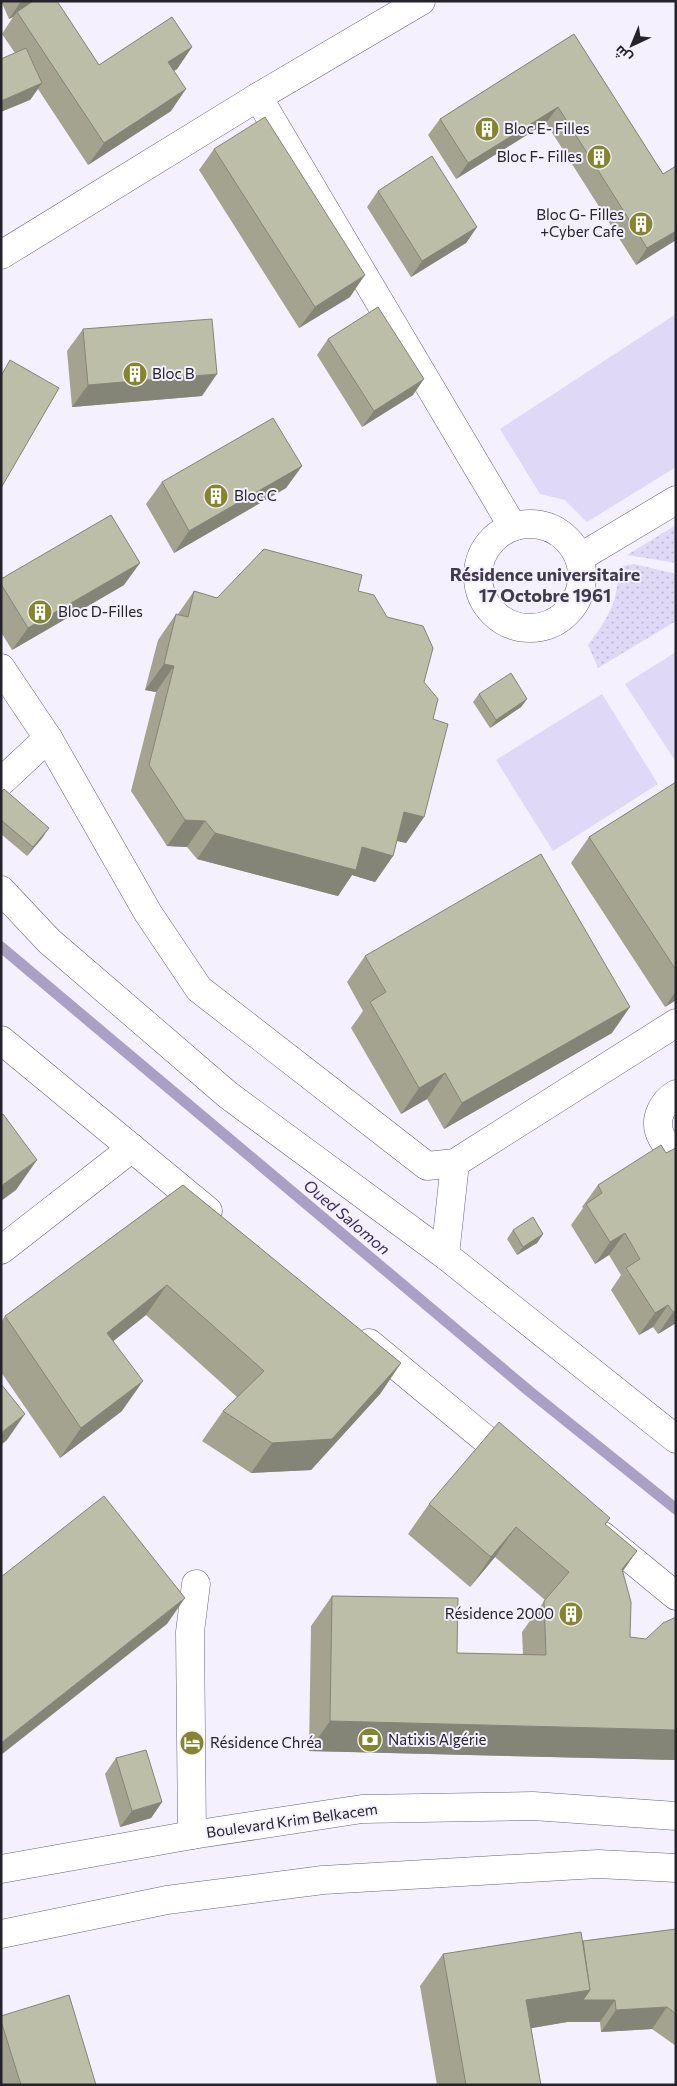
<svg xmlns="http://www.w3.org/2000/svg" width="677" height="2086" font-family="Commissioner,Cairo,sans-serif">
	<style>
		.grass { fill: url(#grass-dots) }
		.park { fill: #dfd8f6 }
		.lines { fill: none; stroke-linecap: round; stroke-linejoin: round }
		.stream { stroke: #aa9fc5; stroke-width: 11 }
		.minor-casing { stroke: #696478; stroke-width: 29 }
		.major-casing { stroke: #696478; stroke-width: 29 }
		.minor { stroke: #fff; stroke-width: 28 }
		.major { stroke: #fff; stroke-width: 28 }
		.wall { fill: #a3a390 }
		.shaded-wall { fill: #848576 }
		.building { fill: #bdbea8; stroke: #848576 }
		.labels { text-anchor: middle; stroke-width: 4; stroke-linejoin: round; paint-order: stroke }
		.poi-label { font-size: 15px; fill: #24222a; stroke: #f4f0fe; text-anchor: start }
		.street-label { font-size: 15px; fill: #24222a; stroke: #f4f0fe }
		.water-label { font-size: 16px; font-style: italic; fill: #3a295a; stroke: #f4f0fe }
		.quarter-label { font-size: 18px; font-weight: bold; fill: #3f3a4c; stroke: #f4f0fe }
	</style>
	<defs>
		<pattern id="grass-dots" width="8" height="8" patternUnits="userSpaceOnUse" patternTransform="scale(1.25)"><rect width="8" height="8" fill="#dfd8f6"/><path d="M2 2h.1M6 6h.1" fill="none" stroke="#bfb9d3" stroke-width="1.8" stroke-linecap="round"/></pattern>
	</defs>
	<rect width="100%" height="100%" fill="#f4f0fe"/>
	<g class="grass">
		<polygon points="676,525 676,563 627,555"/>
		<path d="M 634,564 L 676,574 L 676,621 L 598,668 L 588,645 C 608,618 619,602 618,567 Z"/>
	</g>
	<g class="park">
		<polygon points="676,314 676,467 587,522 565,500 540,494 500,429"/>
		<polygon points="676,652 676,762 625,684"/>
		<polygon points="602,694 658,784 553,851 496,760"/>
	</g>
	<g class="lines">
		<polyline class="stream" points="1,947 529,1391 676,1509"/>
		<defs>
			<g id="minor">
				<polyline points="258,97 421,1"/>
				<polyline points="1,255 258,97 513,527"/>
				<circle cx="530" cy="576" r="52"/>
				<polyline points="579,558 676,500"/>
				<polyline points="1,668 48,738 148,913 199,989 427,1166 455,1163 676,1023"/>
				<polyline points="1,782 48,738"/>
				<polyline points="1,890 49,941 228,1095 445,1255 676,1439"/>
				<polyline points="1,1040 208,1211"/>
				<path d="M 676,1094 C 663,1102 655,1117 659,1131 C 661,1140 671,1150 676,1158"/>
				<polyline points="1,1250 132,1148"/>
				<polyline points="445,1255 455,1163"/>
				<polyline points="369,1343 513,1462"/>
				<polyline points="603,1536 676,1596"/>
				<polyline points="192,1835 190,1632 196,1584"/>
			</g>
			<g id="major">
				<polyline points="1,1869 192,1835 362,1809 533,1806 676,1816"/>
				<polyline points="1,1934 167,1900 323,1880 598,1864 676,1868"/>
			</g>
		</defs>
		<use href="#minor" class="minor-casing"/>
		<use href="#major" class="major-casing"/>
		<use href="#minor" class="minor"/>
		<use href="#major" class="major"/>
	</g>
	<g class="wall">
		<polygon points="1,1 57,1 99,65 192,47 177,69 174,71 171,111 88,165 38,89 30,100 15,53 2,34 13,17 9,19 2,3 1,4"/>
		<polygon points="574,34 663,174 676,166 676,240 636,265 546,123 456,179 428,135 440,119"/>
		<polygon points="214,149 350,297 299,328 199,170"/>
		<polygon points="378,191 477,227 466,243 411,277 367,207"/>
		<polygon points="83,329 202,396 72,407 67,351"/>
		<polygon points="328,339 413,395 362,427 317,355"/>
		<polygon points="302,466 286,488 174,553 146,504 162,482"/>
		<polygon points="1,579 124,585 12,650 1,632"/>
		<polygon points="194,591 217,598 358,591 424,682 433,719 424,817 406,843 397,841 393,856 375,882 352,875 338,896 197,859 187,847 167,846 131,791 156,692 145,690 158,640 176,614 178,614"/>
		<polygon points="479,694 527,699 521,707 490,728 473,702"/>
		<polygon points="676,782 676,1000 665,1007 571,863 589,837"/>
		<polygon points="1,792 43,837 27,856 1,834"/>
		<polygon points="365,956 612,1033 444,1129 427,1099 401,1114 351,1028 363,1011 347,982"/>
		<polygon points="676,1148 676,1323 658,1334 653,1327 639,1335 611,1290 621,1275 609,1255 595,1264 571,1225 583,1208 582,1207 598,1185 666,1153"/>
		<polygon points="183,1185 401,1363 380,1394 311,1470 251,1473 202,1441 223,1411 237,1397 146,1315 113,1341 122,1411 60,1458 1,1372 1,1322 5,1316"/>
		<polygon points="513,1230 543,1234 537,1243 517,1255 507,1239"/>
		<polygon points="429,1504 610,1518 606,1524 623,1572 630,1637 676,1760 309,1751 311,1626 332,1596 457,1653 523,1655 522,1632 545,1600 495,1557 470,1587 408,1534"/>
		<polygon points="116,1758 162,1802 151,1818 120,1827 105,1774"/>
		<polygon points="676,1929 676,2046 652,2029 601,2032 600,2022 567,2022 531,2028 541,2085 437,2085 420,1986 443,1954 583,1941"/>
		<polygon points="1,2016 96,2085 1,2085"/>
	</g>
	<g class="shaded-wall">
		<polygon points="21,1 50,1 17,12 13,17 9,19"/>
		<polygon points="192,47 177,69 153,84 168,62"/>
		<polygon points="42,83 30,100 1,112 1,101"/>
		<polygon points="186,89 171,111 88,165 104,143"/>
		<polygon points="558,107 546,123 456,179 468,163"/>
		<polygon points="477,227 466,243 411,277 422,261"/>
		<polygon points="676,231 676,240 636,265 647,248"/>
		<polygon points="365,275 350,297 299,328 315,307"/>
		<polygon points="217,374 202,396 72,407 88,385"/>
		<polygon points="424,379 413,395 362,427 374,411"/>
		<polygon points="302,466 286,488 174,553 189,531"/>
		<polygon points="140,563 124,585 12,650 28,628"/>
		<polygon points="164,664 174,666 156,692 145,690"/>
		<polygon points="527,699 521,707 490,728 496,720"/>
		<polygon points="404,812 424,817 406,843 386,838"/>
		<polygon points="185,820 205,821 187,847 167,846"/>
		<polygon points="49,828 43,837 27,856 33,847"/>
		<polygon points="215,833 362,847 393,856 375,882 352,875 338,896 197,859"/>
		<polygon points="676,991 676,1000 665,1007"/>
		<polygon points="630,1007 612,1033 444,1129 462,1103"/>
		<polygon points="445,1073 427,1099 401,1114 419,1088"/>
		<polygon points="37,1160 16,1190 1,1201 1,1186"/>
		<polygon points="625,1233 609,1255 595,1264 610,1242"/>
		<polygon points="543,1234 537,1243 517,1255 523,1247"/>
		<polygon points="167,1285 146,1315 86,1363 107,1333"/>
		<polygon points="668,1305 653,1327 639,1335 655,1313"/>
		<polygon points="676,1311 676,1323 658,1334 673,1312"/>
		<polygon points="401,1363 380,1394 311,1470 251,1473 272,1443"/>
		<polygon points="143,1381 122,1411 60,1458 81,1428"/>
		<polygon points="25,1414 7,1440 1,1445 1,1433"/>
		<polygon points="516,1527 495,1557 470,1587 491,1557"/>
		<polygon points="637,1551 616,1581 622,1569"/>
		<polygon points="185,1598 167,1624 1,1755 1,1743"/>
		<polygon points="330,1721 676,1730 676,1760 309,1751"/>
		<polygon points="162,1802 151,1818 120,1827 132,1811"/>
		<polygon points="590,1990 615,2000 600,2022 567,2022 503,2033 526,2000"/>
		<polygon points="667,2007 652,2029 601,2032 616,2010"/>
	</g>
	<g class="building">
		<polygon points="33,1 57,1 99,65 172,17 192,47 168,62 186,89 104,143 17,12"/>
		<polygon points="574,34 663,174 676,166 676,231 647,248 558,107 468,163 440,119"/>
		<polygon points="26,48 42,83 1,101 1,59"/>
		<polygon points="265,117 365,275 315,307 214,149"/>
		<polygon points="432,156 477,227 422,261 378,191"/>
		<polygon points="378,307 424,379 374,411 328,339"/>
		<polygon points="212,319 217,374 88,385 83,329"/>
		<polygon points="10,360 59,388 1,488 1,376"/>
		<polygon points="273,418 302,466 189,531 162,482"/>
		<polygon points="111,515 140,563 28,628 1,584 1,579"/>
		<polygon points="264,549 362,575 358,591 374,595 387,617 423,626 433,648 424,682 438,699 433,719 448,724 424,817 404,812 393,856 362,847 356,870 215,833 205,821 185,820 149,765 174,666 164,664 176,614 188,617 194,591 217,598"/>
		<polygon points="511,673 527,699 496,720 479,694"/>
		<polygon points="676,782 676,970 589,837"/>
		<polygon points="4,789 49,828 33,847 1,820 1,792"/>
		<polygon points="541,854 630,1007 462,1103 445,1073 419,1088 370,1002 386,992 365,956"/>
		<polygon points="3,1114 37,1160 1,1186 1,1115"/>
		<polygon points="661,1145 666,1153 676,1148 676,1311 673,1312 668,1305 655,1313 626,1268 640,1259 625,1233 610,1242 586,1204 602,1193 598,1185"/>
		<polygon points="183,1185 401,1363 332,1439 272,1443 223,1411 264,1371 167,1285 107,1333 143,1381 81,1428 5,1316"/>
		<polygon points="533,1217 543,1234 523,1247 513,1230"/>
		<polygon points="1,1384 25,1414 1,1433"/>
		<polygon points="499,1422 610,1518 605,1524 637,1551 622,1569 631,1602 630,1637 646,1639 663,1623 676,1617 676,1730 330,1721 332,1596 458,1598 457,1653 546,1655 544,1601 569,1572 516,1527 491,1557 429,1504"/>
		<polygon points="104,1496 185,1598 1,1743 1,1577"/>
		<polygon points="146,1750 162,1802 132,1811 116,1758"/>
		<polygon points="676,1929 676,2014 667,2007 616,2010 615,2000 583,2000 590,1990 583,1941"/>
		<polygon points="581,1932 590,1990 526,2000 541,2085 466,2085 443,1954"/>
		<polygon points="69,1995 96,2085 21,2085 1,2021 1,2016"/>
	</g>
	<defs>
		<symbol id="building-disc" viewBox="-11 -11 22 22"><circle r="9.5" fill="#84852f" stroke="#f4f0fe"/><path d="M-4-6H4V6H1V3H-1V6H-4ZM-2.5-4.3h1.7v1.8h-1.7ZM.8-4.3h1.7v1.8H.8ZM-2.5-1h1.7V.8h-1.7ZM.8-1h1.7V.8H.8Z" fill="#fff"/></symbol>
		<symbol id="bank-disc" viewBox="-11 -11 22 22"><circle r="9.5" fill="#84852f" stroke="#f4f0fe"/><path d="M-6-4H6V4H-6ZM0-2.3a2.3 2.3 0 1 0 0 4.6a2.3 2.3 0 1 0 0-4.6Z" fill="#fff"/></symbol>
		<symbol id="hotel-disc" viewBox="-11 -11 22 22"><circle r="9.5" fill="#84852f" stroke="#f4f0fe"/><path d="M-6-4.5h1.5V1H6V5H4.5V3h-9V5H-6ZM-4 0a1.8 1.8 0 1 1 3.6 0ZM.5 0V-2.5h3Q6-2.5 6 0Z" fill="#fff"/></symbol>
	</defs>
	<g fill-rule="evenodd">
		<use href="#building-disc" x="473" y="115" width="28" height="28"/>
		<use href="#building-disc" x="585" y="143" width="28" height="28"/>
		<use href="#building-disc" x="627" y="210" width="28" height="28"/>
		<use href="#building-disc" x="121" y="360" width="28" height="28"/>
		<use href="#building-disc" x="202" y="482" width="28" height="28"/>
		<use href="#building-disc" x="26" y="598" width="28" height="28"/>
		<use href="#building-disc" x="557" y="1600" width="28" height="28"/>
		<use href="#bank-disc" x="356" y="1726" width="28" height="28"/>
		<use href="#hotel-disc" x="178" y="1729" width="28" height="28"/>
	</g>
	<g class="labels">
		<g class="poi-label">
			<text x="504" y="134">Bloc E- Filles</text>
			<text x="582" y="162" text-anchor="end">Bloc F- Filles</text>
			<text x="624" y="220" text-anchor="end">Bloc G- Filles<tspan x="624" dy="17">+Cyber Cafe</tspan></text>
			<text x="152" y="379">Bloc B</text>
			<text x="234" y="501">Bloc C</text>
			<text x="58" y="617">Bloc D-Filles</text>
			<text x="554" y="1619" text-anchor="end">Résidence 2000</text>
			<text x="388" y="1745">Natixis Algérie</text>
			<text x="210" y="1748">Résidence Chréa</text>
		</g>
		<g class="street-label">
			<text transform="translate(292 1821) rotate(-8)" y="5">Boulevard Krim Belkacem</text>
		</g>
		<g class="water-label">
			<text transform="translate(347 1217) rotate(40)" y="6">Oued Salomon</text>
		</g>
		<g class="quarter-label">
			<text x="545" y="581">Résidence universitaire<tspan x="545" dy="21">17 Octobre 1961</tspan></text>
		</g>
	</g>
	<rect width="677" height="2086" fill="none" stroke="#24222a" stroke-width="5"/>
	<g transform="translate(632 45) rotate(224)" stroke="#f4f0fe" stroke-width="4" paint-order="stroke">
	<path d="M0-4L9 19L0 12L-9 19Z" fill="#24222a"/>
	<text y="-8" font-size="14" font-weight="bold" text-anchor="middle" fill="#24222a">ش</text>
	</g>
</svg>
